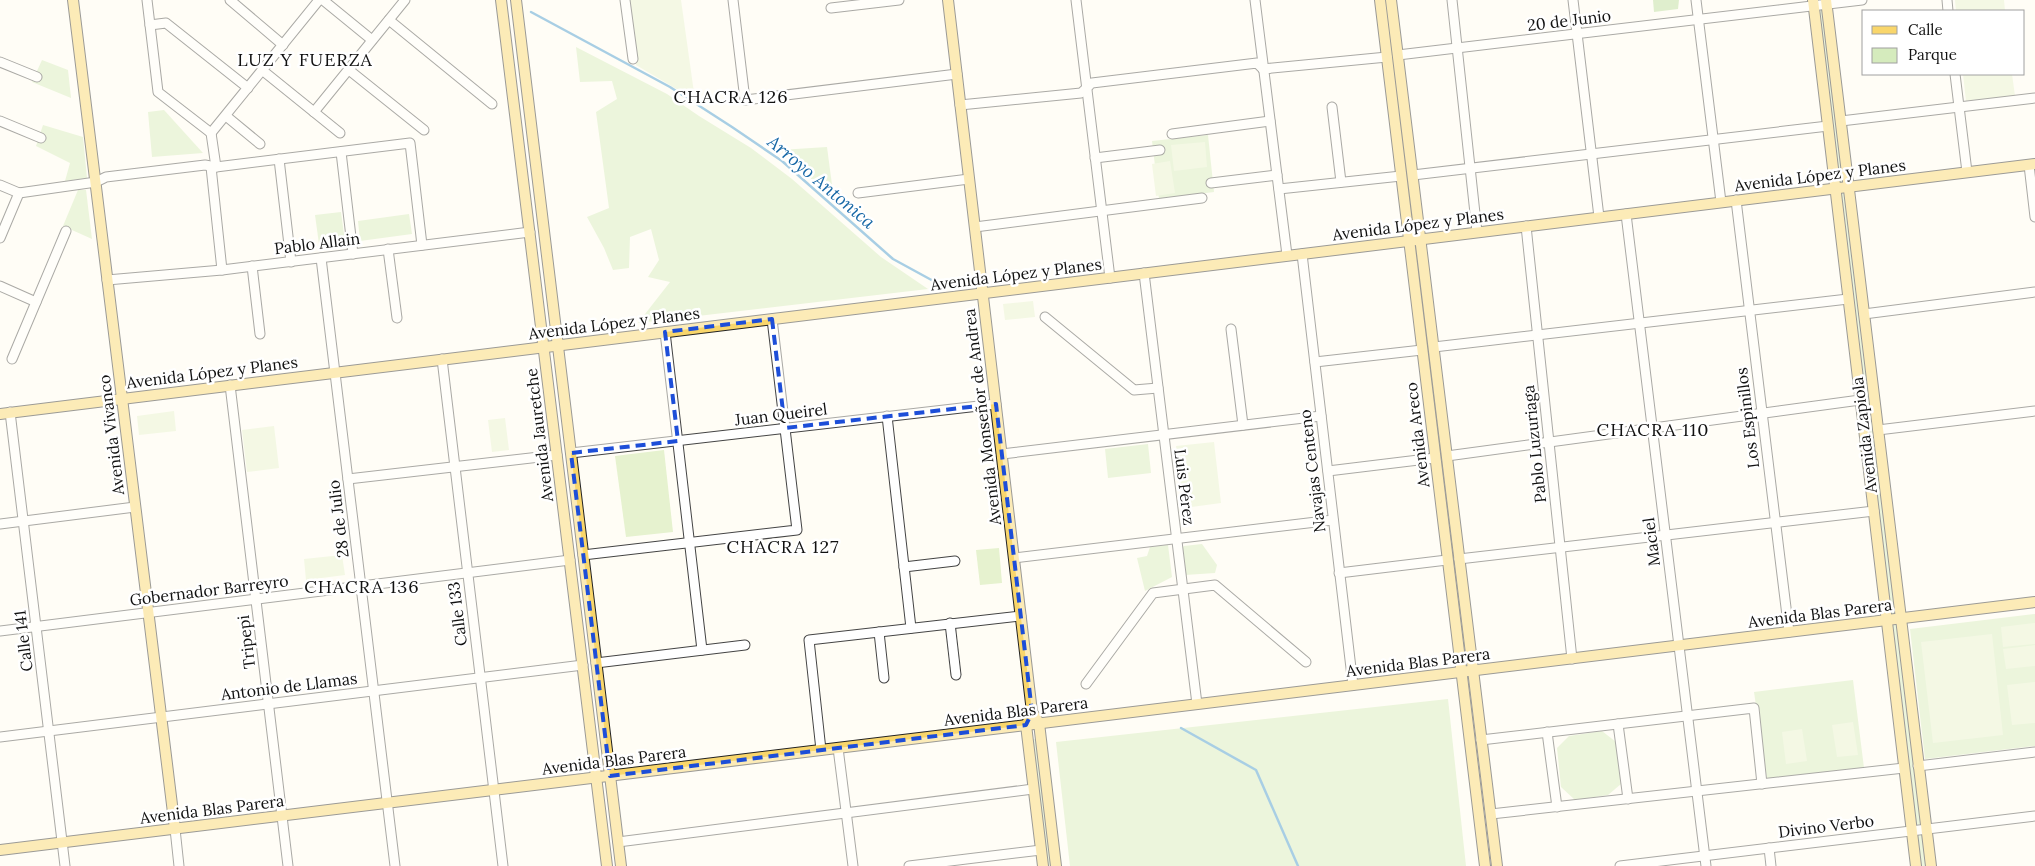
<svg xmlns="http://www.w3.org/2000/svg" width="2035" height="866" font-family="Lora,serif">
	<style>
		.green { fill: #d5ebbd }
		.forest { fill: #b9dc9c }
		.pitch { fill: #e6f2cf }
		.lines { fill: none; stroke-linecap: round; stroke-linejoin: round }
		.stream { stroke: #3f96cf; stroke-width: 2.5 }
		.minor-casing { stroke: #444; stroke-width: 11 }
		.major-casing { stroke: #222; stroke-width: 12 }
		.minor { stroke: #fff; stroke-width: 9 }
		.major { stroke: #f9d66b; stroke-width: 10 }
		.marked { fill: none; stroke: #1d4ed8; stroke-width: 4; stroke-dasharray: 10 6; stroke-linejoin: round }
		.labels { text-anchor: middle; stroke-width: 5; stroke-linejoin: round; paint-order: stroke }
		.street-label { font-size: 16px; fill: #111; stroke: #fff }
		.neighbourhood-label { font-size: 18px; letter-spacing: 1px; fill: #111; stroke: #fff }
		.water-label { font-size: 18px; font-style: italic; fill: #1768a6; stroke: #fff }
	</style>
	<rect width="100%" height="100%" fill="#fffdf5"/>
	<g class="green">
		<polygon points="1816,0 1822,0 1926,866 1919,866"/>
		<polygon points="576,47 667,94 699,116 751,148 792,179 881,257 928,289 638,323 670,282 648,277 659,260 651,229 630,237 629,268 613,270 604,248 587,217 609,208 596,112 617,99 612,81 580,82"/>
		<polygon points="42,60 68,70 71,98 32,82"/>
		<polygon points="164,110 203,153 152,157 148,112"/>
		<polygon points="43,125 83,137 87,178 65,181 70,163 36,146"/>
		<polygon points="1208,135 1214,192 1159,199 1152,141"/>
		<polygon points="827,147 834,200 780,150"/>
		<polygon points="78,190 86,190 92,239 63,226"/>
		<polygon points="341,212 345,242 319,244 315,215"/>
		<polygon points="409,214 412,234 360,241 358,221"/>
		<polygon points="1148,444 1151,473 1108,478 1105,449"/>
		<polygon points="1202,544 1217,565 1215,573 1185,575 1180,550 1184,546"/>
		<polygon points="1168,545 1172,577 1145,591 1137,558 1147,556 1150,547"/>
		<polygon points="2035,614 2035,746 1925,759 1910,629"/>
		<polygon points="1853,680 1864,768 1767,779 1754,692"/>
		<polygon points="1448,699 1466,866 1070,866 1056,742"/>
		<polygon points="1602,731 1616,742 1621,784 1608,795 1575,800 1561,787 1557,748 1569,736"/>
		<polygon points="1033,739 1036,739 1052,866 1048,866"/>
	</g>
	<polygon class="forest" points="1653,0 1679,0 1678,9 1654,12"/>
	<g class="pitch">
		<polygon points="629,0 681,0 695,100 636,65"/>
		<polygon points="1955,0 2004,0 2005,11 1956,11"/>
		<polygon points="1963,74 2012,74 2015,96 1966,101"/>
		<polygon points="1205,142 1207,167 1174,171 1171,145"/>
		<polygon points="1170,161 1175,193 1156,196 1152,164"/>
		<polygon points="1033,301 1035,317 1005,320 1003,304"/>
		<polygon points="174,411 176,431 139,435 137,416"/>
		<polygon points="505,418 509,450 492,452 488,420"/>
		<polygon points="274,426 279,468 247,472 242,430"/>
		<polygon points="1214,442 1221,503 1184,508 1176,446"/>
		<polygon points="664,450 673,532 626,537 615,456"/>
		<polygon points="999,548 1002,583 980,585 976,550"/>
		<polygon points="342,555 345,575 306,580 304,559"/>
		<polygon points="2035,623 2035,644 2003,647 2001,627"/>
		<polygon points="1992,634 2003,735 1933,743 1921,642"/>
		<polygon points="2035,645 2035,666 2006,669 2003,649"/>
		<polygon points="2035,682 2035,723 2012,725 2007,685"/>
		<polygon points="1853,722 1858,755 1837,757 1832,725"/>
		<polygon points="1802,729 1807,761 1786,764 1782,732"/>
	</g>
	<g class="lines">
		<g class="stream">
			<polyline points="531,12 670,87 732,127 782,161 893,259 937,283"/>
			<polyline points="1181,728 1256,770 1298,866"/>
		</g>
		<defs>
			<g id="minor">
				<polyline points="147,0 158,92 211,133"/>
				<polyline points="230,0 283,45"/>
				<polyline points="323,0 372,40"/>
				<polyline points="625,0 633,59"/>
				<polyline points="733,0 745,100 957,74"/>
				<polyline points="1076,0 1110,278"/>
				<polyline points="1255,0 1287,255"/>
				<polyline points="1452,0 1477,232"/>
				<polyline points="1573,0 1599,217"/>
				<polyline points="1696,0 1721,202"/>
				<polyline points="1947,0 1948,11"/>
				<polyline points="831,8 899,0"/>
				<polyline points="389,20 492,104"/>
				<polyline points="150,25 166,23 248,88"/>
				<polyline points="1398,55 1862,0"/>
				<polyline points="0,62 37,77"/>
				<polyline points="1263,69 1387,57"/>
				<polyline points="262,70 340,133"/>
				<polyline points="349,70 424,130"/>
				<polyline points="1955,74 1967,172"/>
				<polyline points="960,105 1081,93 1092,83 1257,63 1263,69"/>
				<polyline points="1332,107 1341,182"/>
				<polyline points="314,112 405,0"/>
				<polyline points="226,116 260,144"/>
				<polyline points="0,121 41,138"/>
				<polyline points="1841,121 2035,98"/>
				<polyline points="211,133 319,0"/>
				<polyline points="211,133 216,167"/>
				<polyline points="1172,134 1270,121"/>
				<polyline points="341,152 353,254"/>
				<polyline points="1095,158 1160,150"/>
				<polyline points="279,159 291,262"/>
				<polyline points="2029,165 2035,217"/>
				<polyline points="211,167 222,270"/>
				<polyline points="1413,175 1828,126"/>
				<polyline points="1211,183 1277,175"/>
				<polyline points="0,185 19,193"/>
				<polyline points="1279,189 1401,176"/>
				<polyline points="19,193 96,182 106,177 205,165 216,167 410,143 422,245"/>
				<polyline points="858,193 969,179"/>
				<polyline points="1736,200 1789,632"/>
				<polyline points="1626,214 1706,866"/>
				<polyline points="1526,226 1572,659"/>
				<polyline points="975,227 1202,198"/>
				<polyline points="0,238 19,193"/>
				<polyline points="388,249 397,318"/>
				<polyline points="1302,254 1353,685"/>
				<polyline points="321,258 395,866"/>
				<polyline points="252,266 260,334"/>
				<polyline points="1144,273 1197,704"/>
				<polyline points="107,280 222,270 530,232"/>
				<polyline points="0,286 36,302"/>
				<polyline points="1864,314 2035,292"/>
				<polyline points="1045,317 1134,390 1158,388"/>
				<polyline points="1231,329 1243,425"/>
				<polyline points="665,332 702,650"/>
				<polyline points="1434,347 1848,299"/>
				<polyline points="12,359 66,231"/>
				<polyline points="442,359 503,866"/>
				<polyline points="1315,362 1422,350"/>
				<polyline points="230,385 288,866"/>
				<polyline points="10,412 65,866"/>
				<polyline points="887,416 911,628"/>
				<polyline points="1878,430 2035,411"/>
				<polyline points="571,453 996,404"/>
				<polyline points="1002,454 1321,416"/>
				<polyline points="1447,456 1860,400"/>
				<polyline points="1328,471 1435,458"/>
				<polyline points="348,479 557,455"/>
				<polyline points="0,524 135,507"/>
				<polyline points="583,555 797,530 772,319"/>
				<polyline points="1014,558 1333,520"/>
				<polyline points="1459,559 1874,511"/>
				<polyline points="904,567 955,561"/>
				<polyline points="1339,573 1447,560"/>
				<polyline points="950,623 956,675"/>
				<polyline points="0,631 570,560"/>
				<polyline points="879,632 884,678"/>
				<polyline points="596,663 745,645"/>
				<polyline points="1086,684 1153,593 1215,585 1306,662"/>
				<polyline points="1618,724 1628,799"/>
				<polyline points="1547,732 1557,807"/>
				<polyline points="0,737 583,665"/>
				<polyline points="1481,740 1754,708 1762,784"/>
				<polyline points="838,748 853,866"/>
				<polyline points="821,750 809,640 1021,616"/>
				<polyline points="1918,766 2035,752"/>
				<polyline points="1491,814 1904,768"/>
				<polyline points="175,829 179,866"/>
				<polyline points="618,842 1033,789"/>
				<polyline points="1769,848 1771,866"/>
				<polyline points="909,866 1041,850"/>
				<polyline points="1620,866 2035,816"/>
			</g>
			<g id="major">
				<polyline points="73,0 175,829"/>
				<polyline points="501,0 607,866"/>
				<polyline points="516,0 621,866"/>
				<polyline points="948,0 1032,712 1039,723 1056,866"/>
				<polyline points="1380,0 1485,866"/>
				<polyline points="1391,0 1497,866"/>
				<polyline points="1813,0 1916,866"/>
				<polyline points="1826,0 1931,866"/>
				<polyline points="0,414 2035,164"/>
				<polyline points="1029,720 1026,725 1043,866"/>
				<polyline points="0,850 2035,602"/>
			</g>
		</defs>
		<use href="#minor" class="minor-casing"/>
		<use href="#major" class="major-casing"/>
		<use href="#minor" class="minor"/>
		<use href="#major" class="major"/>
	</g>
	<path d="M0 0H2035V866H0ZM 772,319 L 785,428 L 996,404 L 1032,712 L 1026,725 L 610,776 L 571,453 L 678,441 L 665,332 Z" fill="#fffdf5" fill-opacity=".55" fill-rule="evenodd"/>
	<path class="marked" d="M 772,319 L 785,428 L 996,404 L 1032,712 L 1026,725 L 610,776 L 571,453 L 678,441 L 665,332 Z"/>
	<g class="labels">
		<g class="street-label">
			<text transform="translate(1569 20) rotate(-7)" y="6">20 de Junio</text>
			<text transform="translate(1820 175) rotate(-7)" y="6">Avenida López y Planes</text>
			<text transform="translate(1418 224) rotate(-7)" y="6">Avenida López y Planes</text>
			<text transform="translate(317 243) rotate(-7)" y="6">Pablo Allain</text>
			<text transform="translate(1016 274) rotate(-7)" y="6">Avenida López y Planes</text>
			<text transform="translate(614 323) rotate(-7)" y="6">Avenida López y Planes</text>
			<text transform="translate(212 372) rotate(-7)" y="6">Avenida López y Planes</text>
			<text transform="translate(781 414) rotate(-7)" y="6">Juan Queirel</text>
			<text transform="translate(982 417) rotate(-97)" y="6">Avenida Monseñor de Andrea</text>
			<text transform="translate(1747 418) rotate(-97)" y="6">Los Espinillos</text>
			<text transform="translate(111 435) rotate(-97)" y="6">Avenida Vivanco</text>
			<text transform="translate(539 435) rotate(-97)" y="6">Avenida Jauretche</text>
			<text transform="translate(1417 435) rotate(-97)" y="6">Avenida Areco</text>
			<text transform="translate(1864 435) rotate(-97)" y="6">Avenida Zapiola</text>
			<text transform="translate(1534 444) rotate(-96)" y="6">Pablo Luzuriaga</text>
			<text transform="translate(1312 471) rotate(-97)" y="6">Navajas Centeno</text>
			<text transform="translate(1185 487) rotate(83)" y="6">Luis Pérez</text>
			<text transform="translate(338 519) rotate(-97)" y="6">28 de Julio</text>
			<text transform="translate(1651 542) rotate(-97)" y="6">Maciel</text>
			<text transform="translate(209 590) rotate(-7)" y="6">Gobernador Barreyro</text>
			<text transform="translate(1820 613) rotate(-7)" y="6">Avenida Blas Parera</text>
			<text transform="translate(457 614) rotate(-97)" y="6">Calle 133</text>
			<text transform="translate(23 641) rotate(-97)" y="6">Calle 141</text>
			<text transform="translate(246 642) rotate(-97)" y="6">Tripepi</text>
			<text transform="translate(1418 662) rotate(-7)" y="6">Avenida Blas Parera</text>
			<text transform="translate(289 686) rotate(-7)" y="6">Antonio de Llamas</text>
			<text transform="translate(1016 711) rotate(-7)" y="6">Avenida Blas Parera</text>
			<text transform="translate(614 760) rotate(-7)" y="6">Avenida Blas Parera</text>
			<text transform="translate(212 809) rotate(-7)" y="6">Avenida Blas Parera</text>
			<text transform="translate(1826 826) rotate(-7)" y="6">Divino Verbo</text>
		</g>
		<g class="neighbourhood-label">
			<text x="305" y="66">LUZ Y FUERZA</text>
			<text x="731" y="103">CHACRA 126</text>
			<text x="1653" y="436">CHACRA 110</text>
			<text x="783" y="553">CHACRA 127</text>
			<text x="362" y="593">CHACRA 136</text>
		</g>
		<g class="water-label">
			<text transform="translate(821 182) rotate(40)" y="6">Arroyo Antonica</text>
		</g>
	</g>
	<rect x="1862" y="10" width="162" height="65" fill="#ffffff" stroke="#a0a0a0"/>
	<rect x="1872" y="26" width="25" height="8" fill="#f9d66b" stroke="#a0a0a0"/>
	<text x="1908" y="35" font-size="15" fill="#111111">Calle</text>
	<rect x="1872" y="48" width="25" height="15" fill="#d5ebbd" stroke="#a0a0a0"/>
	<text x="1908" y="60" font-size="15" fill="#111111">Parque</text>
</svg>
